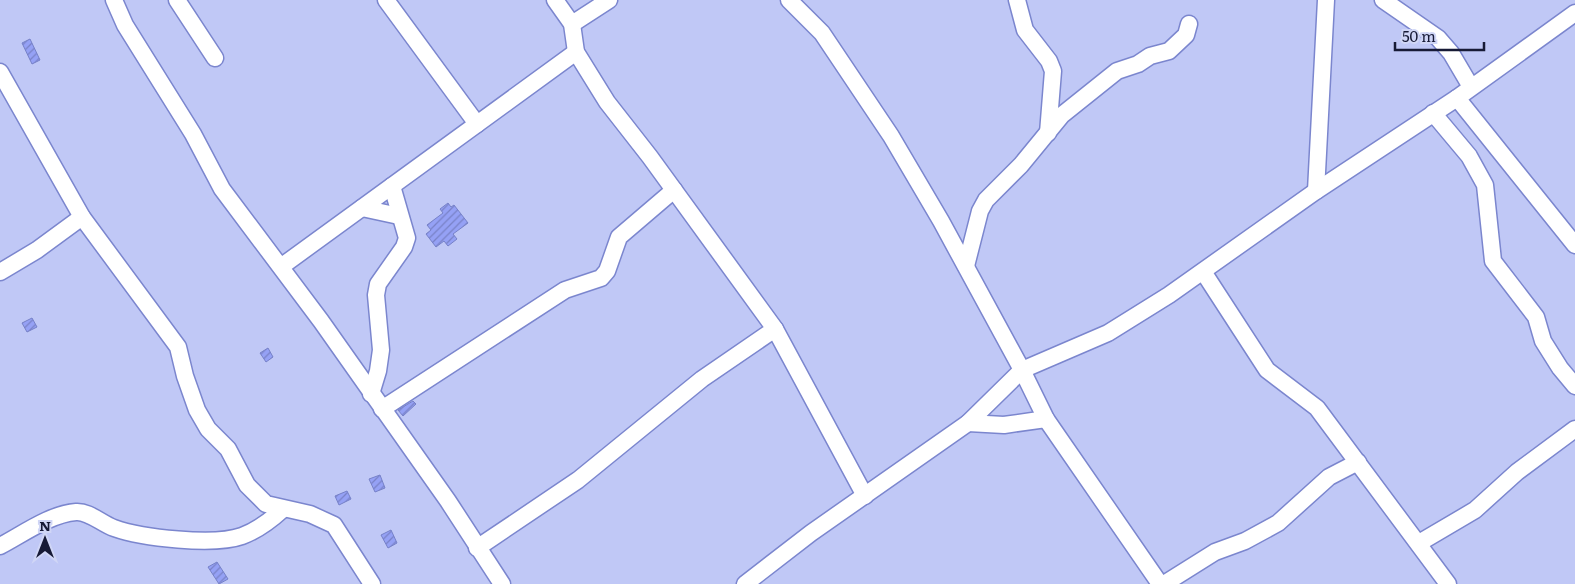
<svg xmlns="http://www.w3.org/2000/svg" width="1575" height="584" font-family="Literata,serif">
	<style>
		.building { fill: url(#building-hatch); stroke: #7681c8 }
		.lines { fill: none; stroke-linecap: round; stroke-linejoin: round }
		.minor-casing { stroke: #7b86ce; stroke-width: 19 }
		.minor { stroke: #fff; stroke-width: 16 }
	</style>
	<defs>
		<pattern id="building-hatch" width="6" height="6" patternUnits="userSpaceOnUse" patternTransform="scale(1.25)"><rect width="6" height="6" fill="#95a1f5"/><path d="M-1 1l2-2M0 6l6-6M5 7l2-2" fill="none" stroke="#7982c7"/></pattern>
	</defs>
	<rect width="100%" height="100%" fill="#c0c8f6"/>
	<g class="building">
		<polygon points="30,39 40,60 32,64 22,43"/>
		<polygon points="448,203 451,207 454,205 468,223 453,234 457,239 448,246 444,241 436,247 426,234 431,230 427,225 443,213 440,209"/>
		<polygon points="32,318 37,327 27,332 22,323"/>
		<polygon points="268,348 273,357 266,362 260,353"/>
		<polygon points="413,401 416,404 403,416 398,410"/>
		<polygon points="380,475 385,488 375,492 369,479"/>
		<polygon points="347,491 351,499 339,505 335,496"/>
		<polygon points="391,530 397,543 388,548 381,535"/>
		<polygon points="217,562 228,579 219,584 208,567"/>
	</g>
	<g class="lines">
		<defs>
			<g id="minor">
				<polyline points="114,0 125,25 193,134 222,189 321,321 448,501 502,584"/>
				<polyline points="177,0 215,58"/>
				<polyline points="386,0 477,124"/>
				<polyline points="555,0 572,24 576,52 607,102 650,157 775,329 865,496"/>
				<polyline points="789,0 822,33 891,136 941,221 1022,370 1046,419 1160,584"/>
				<polyline points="1017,0 1025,30 1049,61 1053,71 1048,133"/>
				<polyline points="1383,0 1438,38 1451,53 1471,87"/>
				<polyline points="572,24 609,0"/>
				<polyline points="0,72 82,217 178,347 185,376 197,410 208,429 228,449 247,485 266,504 310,514 334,525 372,584"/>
				<polyline points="1457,98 1575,245"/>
				<polyline points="1433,113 1469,156 1485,185 1493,261 1536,317 1543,341 1560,368 1575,386"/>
				<polyline points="1316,191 1326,0"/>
				<polyline points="362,208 399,216"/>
				<polyline points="282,266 576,52"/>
				<polyline points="966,266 980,211 986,200 1021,165 1062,115 1117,71 1138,64 1150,56 1169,51 1186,35 1189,24"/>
				<polyline points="0,272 37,250 82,217"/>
				<polyline points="1204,273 1267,370 1317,408 1448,584"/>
				<polyline points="371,394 378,371 381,350 376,295 378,284 404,247 407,238 392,186"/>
				<polyline points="382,409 565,290 601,278 607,271 619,237 674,190"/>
				<polyline points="968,423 1004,425 1046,419"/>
				<polyline points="1419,543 1475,510 1517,472 1575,429"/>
				<path d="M 0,546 C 23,534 50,514 76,512 C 89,511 102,524 114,528 C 142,538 214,546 242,536 C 258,530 271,520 283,509"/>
				<polyline points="477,548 578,480 702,379 775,329"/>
				<polyline points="745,584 811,533 968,423 1022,370 1108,333 1169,295 1316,191 1457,98 1575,13"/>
				<polyline points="1164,584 1215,552 1245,541 1278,523 1329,477 1358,462"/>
			</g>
		</defs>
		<use href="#minor" class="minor-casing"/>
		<use href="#minor" class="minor"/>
	</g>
	<g transform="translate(45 539)" stroke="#d0d6f6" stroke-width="4" paint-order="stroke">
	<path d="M0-4L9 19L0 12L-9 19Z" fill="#171a36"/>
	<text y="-8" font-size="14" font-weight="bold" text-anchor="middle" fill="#171a36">N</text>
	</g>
	<path d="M1395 42v8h89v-8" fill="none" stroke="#171a36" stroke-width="2.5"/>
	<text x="1402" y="42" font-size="15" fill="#171a36" stroke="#d0d6f6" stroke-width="4" paint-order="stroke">50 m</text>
</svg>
